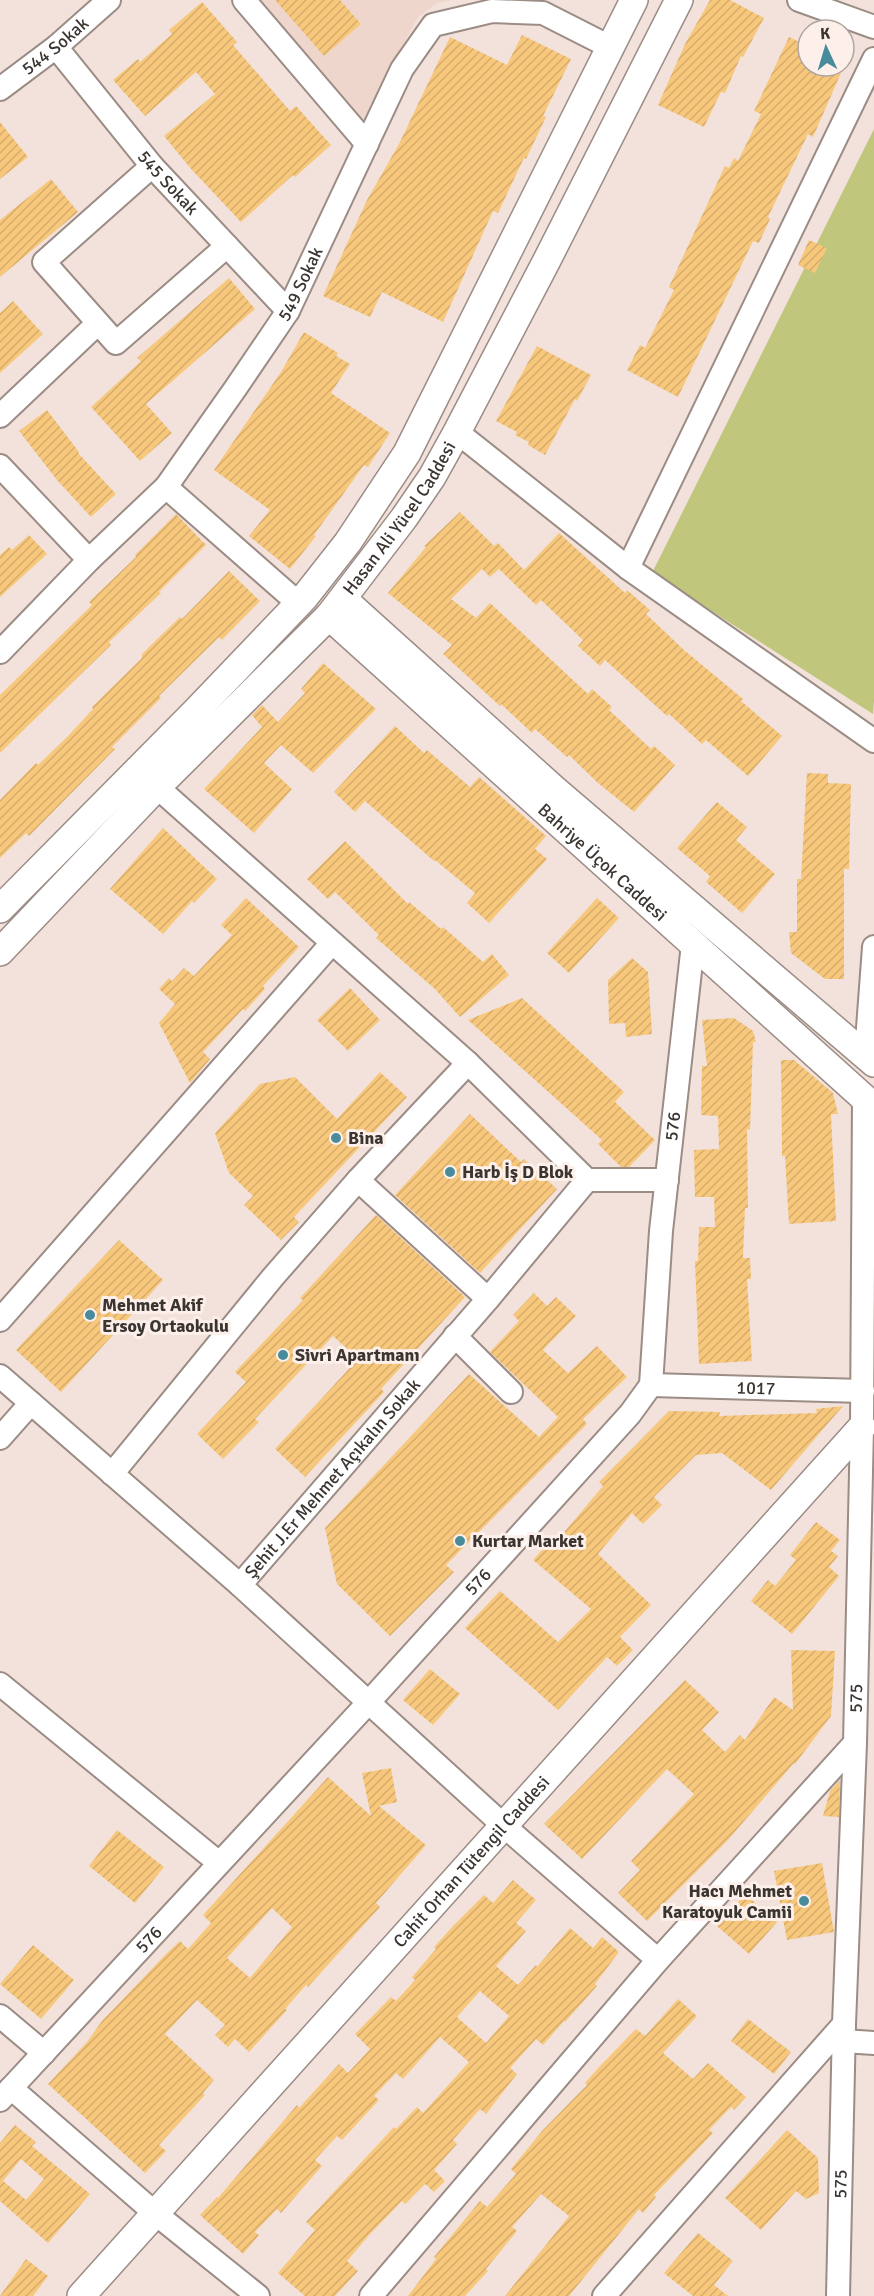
<svg xmlns="http://www.w3.org/2000/svg" width="874" height="2296" font-family="Signika,sans-serif">
	<style>
		.built { fill: #eed6cc }
		.park { fill: #c1c67d }
		.building { fill: url(#building-hatch); fill-rule: evenodd }
		.lines { fill: none; stroke-linecap: round; stroke-linejoin: round }
		.minor-casing { stroke: #9b8c85; stroke-width: 26 }
		.tertiary-casing { stroke: #9b8c85; stroke-width: 30 }
		.minor { stroke: #fff; stroke-width: 22 }
		.tertiary { stroke: #fff; stroke-width: 27 }
		.poi-dot { fill: #488b9a; stroke: #fdf0ea; stroke-width: 2 }
		.labels { text-anchor: middle; stroke-width: 6; stroke-linejoin: round; paint-order: stroke }
		.street-label { font-size: 18px; fill: #3b3532; stroke: #fdf0ea }
		.poi-label { font-size: 18px; font-weight: bold; fill: #3b3532; stroke: #fdf0ea; text-anchor: start }
	</style>
	<defs>
		<pattern id="building-hatch" width="6" height="6" patternUnits="userSpaceOnUse" patternTransform="scale(1.5)"><rect width="6" height="6" fill="#f7c87c"/><path d="M-1 1l2-2M0 6l6-6M5 7l2-2" fill="none" stroke="#d5ac6c"/></pattern>
	</defs>
	<rect width="100%" height="100%" fill="#f2e2db"/>
	<polygon class="built" points="250,0 451,0 437,3 418,17 361,125"/>
	<polygon class="park" points="874,129 874,700 873,714 652,573"/>
	<g class="building">
		<polygon points="275,0 340,0 361,24 324,56"/>
		<polygon points="710,0 730,0 764,18 743,57 741,56 725,93 721,92 704,127 658,105 685,44"/>
		<polygon points="202,2 237,42 233,45 290,111 296,106 331,145 295,177 293,175 241,222 192,170 164,136 215,94 196,72 145,116 113,80 138,59 140,62 172,34 169,30"/>
		<polygon points="522,35 571,59 543,116 546,117 526,159 524,158 498,213 493,211 443,322 382,292 370,317 323,296 367,200 399,144 450,37 507,65"/>
		<polygon points="789,37 808,46 808,66 844,66 813,137 808,134 768,217 770,219 759,243 753,241 678,397 627,370 640,345 645,348 674,290 669,287 725,166 729,168 734,158 738,161 761,114 754,111"/>
		<polygon points="0,122 28,157 0,179"/>
		<polygon points="51,179 78,212 0,277 0,220"/>
		<polygon points="809,240 827,248 815,273 798,265"/>
		<polygon points="229,278 255,309 146,404 172,433 140,461 91,407 141,361 137,358"/>
		<polygon points="13,301 43,334 0,373 0,313"/>
		<polygon points="304,332 338,353 336,356 350,364 331,393 390,433 368,467 364,465 314,535 316,536 290,569 249,536 270,510 214,470 281,372"/>
		<polygon points="537,346 591,375 577,401 575,399 545,455 528,445 529,442 515,435 517,432 496,421"/>
		<polygon points="47,410 79,452 78,453 116,494 91,517 57,480 19,431"/>
		<polygon points="460,512 494,546 498,543 524,570 559,533 625,593 627,590 650,610 646,614 684,650 743,699 741,701 782,736 748,776 706,740 702,744 669,714 667,716 605,660 600,666 578,646 583,640 541,600 536,605 499,569 490,577 482,569 451,599 476,618 490,603 588,694 592,689 612,707 609,710 651,749 654,746 675,765 634,812 598,783 569,755 567,757 535,729 532,733 501,704 500,706 443,654 452,645 388,593 426,547 424,546"/>
		<polygon points="176,514 206,545 159,592 161,593 109,642 111,645 0,753 0,695 92,605 89,602 136,557 135,555"/>
		<polygon points="29,535 47,554 0,597 0,555 9,547 12,550"/>
		<polygon points="229,571 260,601 222,640 219,637 159,696 161,698 112,747 115,749 29,836 26,833 0,858 0,800 36,763 38,765 68,736 93,709 92,707 142,658 142,654 152,644 180,617 182,619"/>
		<polygon points="323,663 376,709 313,773 281,745 264,763 292,789 254,833 204,789 262,727 252,715 262,705 278,722 305,693 301,689"/>
		<polygon points="395,726 424,753 427,750 470,787 479,777 546,836 535,849 547,859 489,923 467,903 475,893 435,860 434,861 365,801 355,812 334,792"/>
		<polygon points="807,773 828,774 828,783 851,784 849,869 844,869 844,979 825,979 791,953 789,932 797,932 797,879 801,879"/>
		<polygon points="717,802 747,827 736,840 775,874 742,913 706,882 710,876 677,848"/>
		<polygon points="163,828 217,879 194,903 192,901 163,934 110,889"/>
		<polygon points="345,841 408,904 409,902 441,929 443,927 483,962 492,954 509,975 460,1017 435,989 376,938 379,935 335,892 328,899 307,879"/>
		<polygon points="246,898 299,947 263,986 265,989 245,1011 243,1009 203,1052 210,1059 190,1083 159,1023 175,1004 159,989 169,978 172,981 184,968 194,976 232,935 221,925"/>
		<polygon points="597,898 619,918 569,973 547,953"/>
		<polygon points="632,958 648,972 652,1034 626,1037 625,1023 609,1024 608,980"/>
		<polygon points="350,988 380,1020 348,1051 317,1020"/>
		<polygon points="522,998 624,1092 615,1102 655,1140 629,1167 621,1167 598,1144 602,1140 468,1020"/>
		<polygon points="734,1018 753,1031 756,1042 753,1042 750,1130 747,1129 748,1208 745,1208 743,1258 750,1258 751,1279 747,1279 752,1361 699,1364 695,1261 698,1261 699,1227 715,1227 714,1197 695,1197 694,1150 719,1149 718,1116 701,1115 702,1066 707,1066 702,1020"/>
		<polygon points="781,1060 794,1060 833,1093 838,1114 831,1114 836,1221 789,1224 785,1156 782,1156"/>
		<polygon points="380,1072 407,1097 294,1217 299,1222 281,1240 244,1205 253,1196 229,1173 215,1133 260,1084 295,1077 337,1119"/>
		<polygon points="470,1114 521,1162 524,1159 557,1189 480,1273 395,1195"/>
		<polygon points="376,1215 465,1297 381,1389 384,1392 305,1477 275,1449 358,1359 333,1336 255,1419 259,1422 223,1459 197,1434 246,1382 235,1372 303,1300 300,1298"/>
		<polygon points="119,1240 163,1280 61,1392 16,1350"/>
		<polygon points="534,1293 547,1306 556,1297 576,1316 543,1350 568,1373 597,1346 627,1377 583,1419 587,1424 446,1565 454,1572 390,1636 337,1584 325,1528 469,1374 539,1437 558,1417 490,1352 519,1321 513,1315"/>
		<polygon points="843,1406 771,1490 722,1453 696,1455 654,1497 662,1505 643,1524 632,1513 598,1554 651,1605 620,1637 633,1650 617,1666 607,1657 558,1710 465,1628 500,1591 558,1642 591,1609 533,1560 551,1540 555,1543 603,1486 599,1482 669,1411 720,1412 719,1416 817,1413 816,1409"/>
		<polygon points="816,1522 840,1540 831,1551 838,1556 829,1567 839,1576 792,1634 751,1601 768,1580 775,1586 796,1560 790,1555"/>
		<polygon points="791,1650 835,1651 831,1716 795,1764 794,1763 728,1840 647,1921 618,1893 640,1870 631,1861 694,1794 667,1769 582,1859 544,1824 685,1680 719,1712 702,1730 725,1752 740,1735 745,1740 774,1697 793,1710"/>
		<polygon points="430,1669 460,1694 433,1725 403,1700"/>
		<path d="M 391,1768 L 397,1802 L 379,1806 L 426,1845 L 376,1903 L 380,1907 L 308,1987 L 306,1985 L 285,2009 L 287,2010 L 249,2052 L 235,2039 L 228,2047 L 215,2035 L 225,2025 L 197,2000 L 165,2034 L 214,2080 L 203,2093 L 205,2095 L 159,2145 L 166,2151 L 145,2173 L 48,2084 L 87,2042 L 102,2021 L 166,1954 L 180,1941 L 188,1949 L 211,1923 L 203,1915 L 328,1777 L 371,1816 L 362,1773 ZM 272,1908 L 292,1927 L 250,1978 L 227,1958 Z"/>
		<polygon points="840,1780 839,1817 823,1816 830,1791"/>
		<polygon points="117,1830 164,1867 135,1903 89,1866"/>
		<polygon points="822,1863 834,1932 787,1940 774,1871"/>
		<path d="M 513,1880 L 536,1900 L 516,1923 L 526,1931 L 496,1966 L 518,1985 L 536,1965 L 537,1967 L 570,1928 L 593,1948 L 602,1937 L 619,1952 L 595,1984 L 597,1986 L 565,2022 L 564,2021 L 543,2045 L 536,2039 L 510,2068 L 517,2074 L 486,2114 L 480,2109 L 453,2140 L 457,2144 L 434,2170 L 445,2181 L 434,2192 L 425,2184 L 405,2204 L 402,2201 L 371,2233 L 347,2261 L 358,2271 L 335,2296 L 305,2296 L 278,2273 L 315,2230 L 306,2222 L 394,2127 L 396,2129 L 417,2107 L 423,2113 L 469,2062 L 440,2037 L 403,2079 L 396,2073 L 374,2096 L 379,2100 L 342,2140 L 337,2136 L 315,2160 L 322,2166 L 281,2213 L 277,2209 L 255,2232 L 259,2235 L 243,2254 L 200,2215 L 217,2197 L 218,2198 L 297,2105 L 299,2108 L 339,2064 L 348,2073 L 370,2049 L 355,2034 L 391,1997 L 396,2001 L 415,1980 L 412,1977 L 436,1949 L 434,1947 L 452,1927 L 484,1895 L 493,1903 ZM 480,1991 L 509,2016 L 486,2043 L 457,2017 Z"/>
		<polygon points="745,1894 777,1922 749,1954 717,1926"/>
		<polygon points="33,1945 74,1980 41,2019 0,1984"/>
		<polygon points="678,1999 697,2016 663,2053 693,2079 708,2063 746,2097 734,2110 731,2107 709,2130 713,2133 654,2195 656,2197 643,2213 639,2209 569,2296 505,2296 569,2216 541,2194 512,2227 517,2231 486,2269 488,2271 465,2296 408,2296 436,2259 434,2257 480,2201 487,2207 516,2174 511,2169 542,2131 587,2085 585,2083 600,2066 636,2029 645,2036"/>
		<polygon points="748,2019 791,2052 774,2074 731,2041"/>
		<path d="M 15,2125 L 36,2142 L 32,2146 L 90,2194 L 48,2243 L 0,2201 L 0,2143 ZM 21,2159 L 44,2179 L 26,2200 L 3,2181 Z"/>
		<polygon points="787,2130 818,2158 819,2193 806,2199 796,2191 761,2230 725,2198"/>
		<polygon points="698,2233 733,2261 714,2285 728,2296 693,2296 664,2273"/>
		<polygon points="26,2259 48,2276 33,2296 0,2296"/>
	</g>
	<g class="lines">
		<defs>
			<g id="minor">
				<polyline points="244,0 367,144"/>
				<polyline points="799,0 874,27"/>
				<path id="s1" d="M 56,47 L 152,166 L 288,311"/>
				<path id="s2" d="M 0,89 L 56,47 L 109,0"/>
				<polyline points="152,166 44,262 116,343 227,246"/>
				<polyline points="0,416 97,324"/>
				<polyline points="457,432 628,568 874,741"/>
				<polyline points="0,466 89,560"/>
				<polyline points="166,487 298,603"/>
				<polyline points="628,568 874,59"/>
				<path id="s3" d="M 0,652 L 89,560 L 166,487 L 235,389 L 288,311 L 402,69 L 433,25 L 492,11 L 543,13 L 612,48"/>
				<polyline points="157,787 468,1063 587,1180 667,1180"/>
				<polyline points="866,1055 874,947"/>
				<polyline points="358,1180 488,1299"/>
				<polyline points="0,1320 332,943"/>
				<polyline points="455,1336 511,1392"/>
				<polyline points="0,1376 240,1585 503,1825 658,1960"/>
				<path id="s4" d="M 651,1385 L 863,1391"/>
				<polyline points="0,1438 31,1403"/>
				<polyline points="112,1474 273,1277 358,1180 468,1063"/>
				<path id="s5" d="M 240,1585 L 488,1299 L 587,1180"/>
				<polyline points="0,1684 219,1863"/>
				<polyline points="0,2016 44,2053"/>
				<polyline points="843,2041 874,2043"/>
				<polyline points="11,2088 156,2214 258,2296"/>
				<path id="s6" d="M 0,2100 L 368,1703 L 630,1414 L 651,1385 L 661,1231 L 693,944"/>
				<polyline points="371,2296 658,1960 855,1743"/>
				<polyline points="604,2296 844,2024"/>
				<path id="s7" d="M 838,2296 L 844,2024 L 855,1743 L 862,1427 L 864,1098"/>
			</g>
			<g id="tertiary">
				<polyline points="343,599 555,790 874,1063"/>
				<path id="s8" d="M 329,616 L 874,1107"/>
				<polyline points="0,909 195,712 304,598 348,542 407,453 634,0"/>
				<path id="s9" d="M 0,952 L 157,787 L 329,616 L 404,518 L 432,477 L 457,432 L 546,262 L 679,0"/>
				<path id="s10" d="M 81,2296 L 862,1427"/>
			</g>
		</defs>
		<use href="#minor" class="minor-casing"/>
		<use href="#tertiary" class="tertiary-casing"/>
		<use href="#minor" class="minor"/>
		<use href="#tertiary" class="tertiary"/>
	</g>
	<g class="poi-dot">
		<circle cx="336" cy="1138" r="6"/>
		<circle cx="450" cy="1172" r="6"/>
		<circle cx="90" cy="1315" r="6"/>
		<circle cx="283" cy="1355" r="6"/>
		<circle cx="460" cy="1541" r="6"/>
		<circle cx="804" cy="1901" r="6"/>
	</g>
	<g class="labels">
		<g class="street-label">
			<text dy="6" stroke="none"><textPath href="#s2" startOffset="70">544 Sokak</textPath></text>
			<text dy="6" stroke="none"><textPath href="#s1" startOffset="176">545 Sokak</textPath></text>
			<text dy="6" stroke="none"><textPath href="#s3" startOffset="478">549 Sokak</textPath></text>
			<text dy="6" stroke="none"><textPath href="#s9" startOffset="591">Hasan Ali Yücel Caddesi</textPath></text>
			<text dy="6" stroke="none"><textPath href="#s8" startOffset="368">Bahriye Üçok Caddesi</textPath></text>
			<text dy="6" stroke="none"><textPath href="#s6" startOffset="1227">576</textPath></text>
			<text dy="6" stroke="none"><textPath href="#s4" startOffset="105">1017</textPath></text>
			<text dy="6" stroke="none"><textPath href="#s5" startOffset="141">Şehit J.Er Mehmet Açıkalın Sokak</textPath></text>
			<text dy="6" stroke="none"><textPath href="#s6" startOffset="705">576</textPath></text>
			<text dy="6" stroke="none"><textPath href="#s7" startOffset="598">575</textPath></text>
			<text dy="6" stroke="none"><textPath href="#s10" startOffset="584">Cahit Orhan Tütengil Caddesi</textPath></text>
			<text dy="6" stroke="none"><textPath href="#s6" startOffset="219">576</textPath></text>
			<text dy="6" stroke="none"><textPath href="#s7" startOffset="112">575</textPath></text>
		</g>
		<g class="poi-label">
			<text x="348" y="1144">Bina</text>
			<text x="462" y="1178">Harb İş D Blok</text>
			<text x="102" y="1311">Mehmet Akif<tspan x="102" dy="21">Ersoy Ortaokulu</tspan></text>
			<text x="295" y="1361">Sivri Apartmanı</text>
			<text x="472" y="1547">Kurtar Market</text>
			<text x="792" y="1897" text-anchor="end">Hacı Mehmet<tspan x="792" dy="21">Karatoyuk Camii</tspan></text>
		</g>
	</g>
	<g transform="translate(826 48) rotate(356)"><circle r="28" fill="#fdf0ea" stroke="#afa5a0" stroke-width="1.5"/>
	<path d="M0-4.5L10 22L0 15L-10 22Z" fill="#488b9a"/>
	<text y="-9" font-size="16" font-weight="bold" text-anchor="middle" fill="#3b3532">K</text>
	</g>
</svg>
